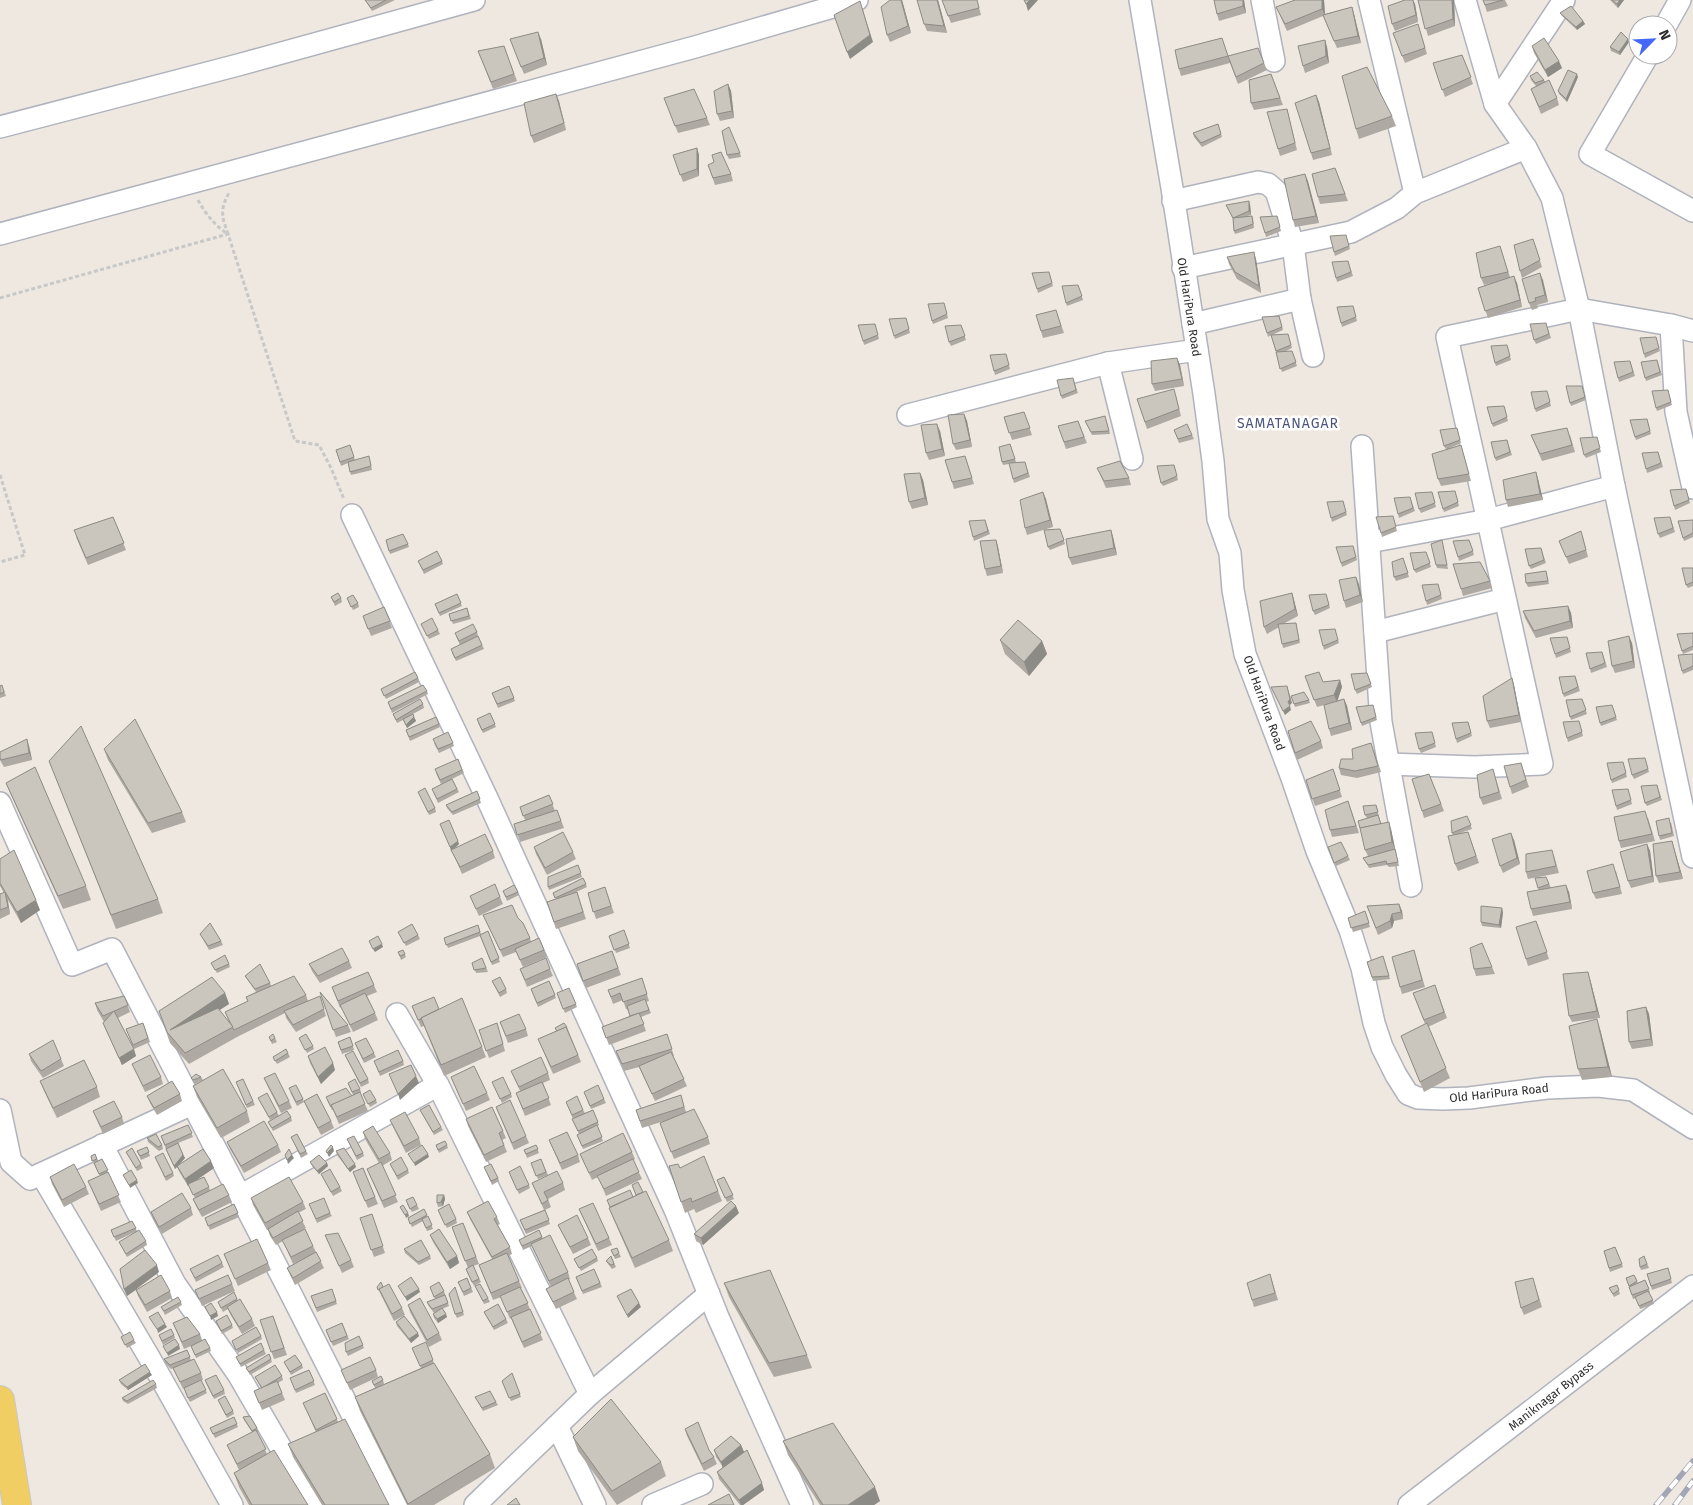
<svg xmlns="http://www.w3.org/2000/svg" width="1693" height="1505" font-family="'Fira Sans',sans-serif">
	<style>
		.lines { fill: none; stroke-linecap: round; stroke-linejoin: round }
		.minor-casing { stroke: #b0b3bd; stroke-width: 24 }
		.major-casing { stroke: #c8c8c8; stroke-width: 30 }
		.path { stroke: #c8c8c8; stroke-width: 3; stroke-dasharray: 4 2.5; stroke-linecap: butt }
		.minor { stroke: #fff; stroke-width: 21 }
		.major { stroke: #f0ce64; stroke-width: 28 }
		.rail-casing { stroke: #a3a6b7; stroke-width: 5.5 }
		.rail { stroke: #fff; stroke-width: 4; stroke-dasharray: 11; stroke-linecap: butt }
		.wall { fill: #aeaaa3 }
		.shaded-wall { fill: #8d8b85 }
		.building { fill: #cac6be; stroke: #8d8b85 }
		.labels { text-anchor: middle; stroke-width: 5; stroke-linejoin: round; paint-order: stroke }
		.street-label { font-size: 12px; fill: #2d2d2d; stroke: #fff }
		.neighbourhood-label { font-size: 14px; letter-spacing: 1px; fill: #4d567e; stroke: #fff }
	</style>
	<rect width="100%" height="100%" fill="#eee8e0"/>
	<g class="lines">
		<defs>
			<g id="minor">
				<polyline points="1140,0 1172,188 1204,394 1213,461 1218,519 1230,553 1233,590 1245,654 1292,778 1317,851 1350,930 1362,968 1374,1023 1382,1047 1396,1075 1408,1094 1418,1098 1443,1099 1469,1098 1547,1088 1598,1086 1633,1090 1693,1128"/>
				<polyline points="1262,0 1274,61"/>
				<polyline points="1369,0 1415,193"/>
				<polyline points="1465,0 1495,104 1526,148 1552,198 1579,309 1614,486 1693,857"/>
				<polyline points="1666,25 1680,0"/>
				<polyline points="1648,55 1590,154 1693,211"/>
				<polyline points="1495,104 1564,0"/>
				<polyline points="0,127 238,65 474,0"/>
				<polyline points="1173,201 1258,182 1268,184 1276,191 1293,244 1300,299 1313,356"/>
				<polyline points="0,234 695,47 857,0"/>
				<polyline points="1183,268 1351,232 1397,208 1415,193 1526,148"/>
				<polyline points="1193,324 1300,299"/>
				<polyline points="1671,325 1676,412 1693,488"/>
				<polyline points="1108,363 1132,459"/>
				<polyline points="908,415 1108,363 1197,350"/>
				<polyline points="1362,446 1381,722 1411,886"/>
				<polyline points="352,515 486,796 676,1212 718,1317 802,1505"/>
				<polyline points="1369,542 1488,520 1614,486"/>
				<polyline points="1375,632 1505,599"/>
				<polyline points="1388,764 1475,767 1542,764 1447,337 1579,309 1671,325 1693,331"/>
				<polyline points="0,803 72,965 112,949 290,1292 398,1505"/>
				<polyline points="397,1014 438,1085 590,1394"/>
				<polyline points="0,1110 11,1162 30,1179 192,1104"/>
				<polyline points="102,1145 175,1284 238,1374 314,1505"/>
				<polyline points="41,1174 149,1357 232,1505"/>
				<polyline points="240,1196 438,1085"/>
				<polyline points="557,1426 595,1505"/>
				<polyline points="475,1505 590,1394 709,1294"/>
				<polyline points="653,1505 702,1484"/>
				<polyline points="1409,1505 1693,1286"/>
			</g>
			<polyline id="major" points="0,1400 17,1505"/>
		</defs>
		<use href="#minor" class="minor-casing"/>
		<use href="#major" class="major-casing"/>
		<g class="path">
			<path d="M 198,200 C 205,213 215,226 228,234 C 221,215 220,209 230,191"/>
			<polyline points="0,298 228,234 295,441 319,445 331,468 344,499"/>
			<polyline points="0,475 25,555 0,562"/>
		</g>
		<use href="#minor" class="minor"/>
		<use href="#major" class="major"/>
		<defs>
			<g id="rail">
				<polyline points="1656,1505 1693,1461"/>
				<polyline points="1675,1505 1693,1481"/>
			</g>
		</defs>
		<use href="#rail" class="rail-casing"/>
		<use href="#rail" class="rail"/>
	</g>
	<g class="wall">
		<polygon points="365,0 395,0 372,11"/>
		<polygon points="902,0 911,33 890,42 887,35"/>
		<polygon points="938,0 947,33 927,31 924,24"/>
		<polygon points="942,0 977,0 981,15 951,23"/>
		<polygon points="1214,0 1244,0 1246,13 1219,21 1217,14"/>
		<polygon points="1324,0 1325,14 1352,7 1354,14 1361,43 1337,48 1323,16 1287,31 1276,7"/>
		<polygon points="1418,0 1454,0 1455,26 1428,36"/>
		<polygon points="1483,0 1505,0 1508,6 1487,12"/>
		<polygon points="1610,0 1624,0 1618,8"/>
		<polygon points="1415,4 1418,22 1395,31 1392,24"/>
		<polygon points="1560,13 1583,21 1585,24 1577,30 1562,16"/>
		<polygon points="1418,24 1427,54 1405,63 1393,33"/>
		<polygon points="510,39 541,39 547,65 524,74"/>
		<polygon points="1628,39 1629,42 1620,55 1611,51 1610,47"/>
		<polygon points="1325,40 1327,47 1329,63 1305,73 1303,66"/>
		<polygon points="504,46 517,81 493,89 478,51"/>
		<polygon points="1532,46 1562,68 1548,77 1534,53"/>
		<polygon points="1462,55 1473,84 1445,97 1433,63"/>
		<polygon points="1228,56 1264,63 1267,70 1238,84 1230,63 1181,76 1179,69"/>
		<polygon points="1271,74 1283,105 1254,110 1251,103"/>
		<polygon points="1530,76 1544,80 1557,98 1559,105 1541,114 1531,89 1536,86 1531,80"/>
		<polygon points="1578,77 1567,102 1559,94 1558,91"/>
		<polygon points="728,84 731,91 734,118 720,121 717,114"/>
		<polygon points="556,94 566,130 534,143 531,136"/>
		<polygon points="1316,95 1319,102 1332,155 1313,160 1311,153"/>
		<polygon points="664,98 707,118 710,125 678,133"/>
		<polygon points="1287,109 1289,116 1297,150 1280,156 1278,149"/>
		<polygon points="1392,116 1396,126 1359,139 1356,129"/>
		<polygon points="1218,124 1222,137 1202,147 1194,137 1193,133"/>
		<polygon points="697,148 699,155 699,176 683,182 673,155"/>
		<polygon points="740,153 741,157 729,159 727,155"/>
		<polygon points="708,165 731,174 733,181 715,185"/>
		<polygon points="1335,168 1348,201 1320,204 1318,197"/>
		<polygon points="1305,174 1319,223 1295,227 1293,220"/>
		<polygon points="1250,204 1251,215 1247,216 1252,216 1253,219 1254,228 1235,234 1234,231 1233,219 1226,205"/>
		<polygon points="1277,216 1281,231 1266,237 1265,233"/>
		<polygon points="1346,235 1350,249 1335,256 1334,252"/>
		<polygon points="1533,239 1542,267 1522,278 1520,271"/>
		<polygon points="1500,246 1510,277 1517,283 1522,307 1488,318 1478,288 1492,283 1484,285 1481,278"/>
		<polygon points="1227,257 1256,259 1261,293 1237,279 1229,264"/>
		<polygon points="1348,261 1353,276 1337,282 1336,278"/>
		<polygon points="1049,272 1053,286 1038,293 1037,289"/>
		<polygon points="1540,273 1548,302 1537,305 1538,308 1532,310 1529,303"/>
		<polygon points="1078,285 1083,300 1067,306 1066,303"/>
		<polygon points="944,303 948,318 933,324 932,321"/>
		<polygon points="1353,306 1357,321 1342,327 1341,323"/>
		<polygon points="1056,310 1064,333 1043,338 1036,315"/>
		<polygon points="1279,316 1283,330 1272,335 1288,334 1292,348 1284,352 1292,351 1297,366 1282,372 1271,335 1268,337 1267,333"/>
		<polygon points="906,318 910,333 895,339 894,336"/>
		<polygon points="1546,323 1551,338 1536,344 1534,340"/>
		<polygon points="875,324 879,339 864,345 863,341"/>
		<polygon points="961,325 966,340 951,346 949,342"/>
		<polygon points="1656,337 1660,351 1645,358 1644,354"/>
		<polygon points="1507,345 1511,360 1496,366 1495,363"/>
		<polygon points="1006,354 1010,369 995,375 994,371"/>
		<polygon points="1177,358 1180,365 1184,386 1155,391 1152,384"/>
		<polygon points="1657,360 1662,375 1646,381 1645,378"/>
		<polygon points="1630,361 1635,376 1619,382 1618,378"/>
		<polygon points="1073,378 1078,393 1062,399 1061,396"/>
		<polygon points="1582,386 1586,400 1571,406 1570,403"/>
		<polygon points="1668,390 1672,405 1657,411 1656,408"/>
		<polygon points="1547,391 1551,406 1536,412 1535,409"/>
		<polygon points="1176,396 1181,416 1147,429 1137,399"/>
		<polygon points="1504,406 1508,421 1493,427 1492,424"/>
		<polygon points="1024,412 1032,435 1012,440 1004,417"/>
		<polygon points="964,414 967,421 972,447 956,450 953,444"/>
		<polygon points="1105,416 1110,434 1092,435 1085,421"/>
		<polygon points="1647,419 1651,434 1636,440 1635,437"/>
		<polygon points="1078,421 1087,443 1066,449 1058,426"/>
		<polygon points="1457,428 1461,443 1448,449 1461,445 1471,481 1441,486 1438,479 1446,449 1444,446"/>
		<polygon points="1174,430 1192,435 1194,439 1179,443"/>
		<polygon points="940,431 945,456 929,460 926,453"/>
		<polygon points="1531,435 1570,435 1575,452 1542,461"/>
		<polygon points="1597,437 1601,452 1586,458 1584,455"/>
		<polygon points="1507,440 1512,455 1496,461 1495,458"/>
		<polygon points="1010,444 1016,462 1025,462 1030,477 1014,483 1009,464 1003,465 1002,462"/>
		<polygon points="350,445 355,460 370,460 372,470 351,475 348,463 341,466 336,450"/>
		<polygon points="1658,452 1663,467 1647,473 1646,469"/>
		<polygon points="965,456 974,484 954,489 952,482"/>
		<polygon points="1174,465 1178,480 1163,486 1161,483"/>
		<polygon points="1097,468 1129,478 1131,485 1106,488"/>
		<polygon points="1536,472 1538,479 1543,500 1508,507 1506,500"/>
		<polygon points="920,473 923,480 928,505 912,509 909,502"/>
		<polygon points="1686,489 1690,503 1675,510 1674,506"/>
		<polygon points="1455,491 1459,506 1444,512 1443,509"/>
		<polygon points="1043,492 1053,527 1027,535 1025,528"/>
		<polygon points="1432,492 1436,507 1421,513 1419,509"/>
		<polygon points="1410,497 1415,511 1399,518 1398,514"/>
		<polygon points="1343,501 1347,515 1332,522 1331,518"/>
		<polygon points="1393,516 1397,531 1382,537 1381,533"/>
		<polygon points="113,517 126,550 88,565 76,537"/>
		<polygon points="1670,517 1675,532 1660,538 1658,534"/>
		<polygon points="985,520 990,534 974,541 973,537"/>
		<polygon points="1693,520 1693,537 1684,541 1683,538"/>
		<polygon points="1060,529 1065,544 1050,550 1048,547"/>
		<polygon points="1111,530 1113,537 1117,555 1072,565 1069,558"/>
		<polygon points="1583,537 1588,557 1569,564 1559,541"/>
		<polygon points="386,540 408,544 409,547 390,554"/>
		<polygon points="996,540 998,547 1003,573 987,576 985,569"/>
		<polygon points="1469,540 1474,555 1459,561 1458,557"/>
		<polygon points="1443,544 1448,569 1437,568 1436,565"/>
		<polygon points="1353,546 1357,560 1342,567 1341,563"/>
		<polygon points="1541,548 1546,563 1531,569 1529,566"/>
		<polygon points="1426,552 1431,567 1416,573 1414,570"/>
		<polygon points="1403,558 1409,577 1396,581 1394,577"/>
		<polygon points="418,561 442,561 443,564 424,574"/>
		<polygon points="1693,568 1693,586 1688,588 1686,585"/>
		<polygon points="1546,571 1549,584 1528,587 1526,583"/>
		<polygon points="1356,577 1363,602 1346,608 1344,601"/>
		<polygon points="1490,581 1492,588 1463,596 1461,589"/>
		<polygon points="1438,584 1442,599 1427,605 1426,601"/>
		<polygon points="1292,593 1294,600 1298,616 1283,624 1296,623 1300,643 1283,648 1279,627 1267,634 1264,627"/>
		<polygon points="457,594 462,606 440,616 435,604"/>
		<polygon points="1326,594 1330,608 1315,615 1313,611"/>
		<polygon points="331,597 341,598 342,602 335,606"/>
		<polygon points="347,598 358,603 359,607 353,610"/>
		<polygon points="1568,606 1571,613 1573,628 1536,638 1525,618 1523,611"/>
		<polygon points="384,607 392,628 371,636 363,616"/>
		<polygon points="467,608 471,619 453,624 449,614"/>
		<polygon points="421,624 438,630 440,634 429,639"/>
		<polygon points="1335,629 1339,643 1324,650 1323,646"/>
		<polygon points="477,632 478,636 460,645 456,636"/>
		<polygon points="1693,633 1693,650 1683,654 1682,651"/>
		<polygon points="478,636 484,649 456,661 452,653"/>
		<polygon points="1567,637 1571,652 1556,658 1555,654"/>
		<polygon points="1000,640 1042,641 1047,654 1029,676 1005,654"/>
		<polygon points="1632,643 1635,668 1615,673 1612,666"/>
		<polygon points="1602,652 1607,667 1591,673 1590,669"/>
		<polygon points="1693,654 1693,670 1683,674 1682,671"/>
		<polygon points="1367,673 1372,687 1357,694 1355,690"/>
		<polygon points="1305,676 1323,682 1340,680 1342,687 1337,701 1344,699 1347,706 1352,730 1331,736 1329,729 1331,703 1317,707"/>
		<polygon points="1575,676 1580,691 1564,697 1563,694"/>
		<polygon points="418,678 419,682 386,699 381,689"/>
		<polygon points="1512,678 1514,685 1521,722 1490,728 1487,721"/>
		<polygon points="2,685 6,696 0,698 0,686"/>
		<polygon points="509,686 515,701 498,708 492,693"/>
		<polygon points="427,691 428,694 392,713 388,702"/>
		<polygon points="1291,696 1309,700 1310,703 1295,707"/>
		<polygon points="1582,699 1587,714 1571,720 1570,717"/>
		<polygon points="423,704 424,708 411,715 414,717 416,721 407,728 403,720 397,723 393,714"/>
		<polygon points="1373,705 1377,720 1362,726 1361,723"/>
		<polygon points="1612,705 1617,720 1601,726 1600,723"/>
		<polygon points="490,713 496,727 483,733 478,723"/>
		<polygon points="436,717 440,727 410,741 406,730"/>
		<polygon points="1579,721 1583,736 1568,742 1567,738"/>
		<polygon points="1468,722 1472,736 1457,743 1456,739"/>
		<polygon points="1288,731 1321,741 1323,748 1297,760"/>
		<polygon points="1432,732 1436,747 1421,753 1419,749"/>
		<polygon points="434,743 453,743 454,746 439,753"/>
		<polygon points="29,746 32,760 4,767 0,760 0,752"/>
		<polygon points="104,749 182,812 186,822 152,833 108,760"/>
		<polygon points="1374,750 1381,772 1357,778 1341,775 1339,768"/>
		<polygon points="1645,758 1649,772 1634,779 1632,775"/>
		<polygon points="458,759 464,773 452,779 459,792 438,803 432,789 452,779 441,784 436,773"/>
		<polygon points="49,761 158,899 163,913 116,929"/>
		<polygon points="1623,762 1627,777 1612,783 1611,780"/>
		<polygon points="1521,763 1529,787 1512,794 1510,787"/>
		<polygon points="1333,769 1342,797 1315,806 1306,780"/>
		<polygon points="1493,769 1502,799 1483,805 1480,798"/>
		<polygon points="1429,774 1444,811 1424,818 1422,811"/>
		<polygon points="6,783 86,886 91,900 63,909 12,797"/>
		<polygon points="1657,785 1662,800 1647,806 1645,803"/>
		<polygon points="1628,789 1632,804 1617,810 1616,806"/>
		<polygon points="477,791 481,803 453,815 447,808 446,805"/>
		<polygon points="418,792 435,808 436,812 429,815"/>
		<polygon points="549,795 555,811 557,810 564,828 520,842 514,824 525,820 520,807"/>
		<polygon points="1348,801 1359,833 1332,837 1330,830"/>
		<polygon points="1376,805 1381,824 1391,829 1399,866 1389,867 1387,865 1369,868 1365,861 1363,858 1368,856 1365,850 1367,818 1365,815"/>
		<polygon points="1467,816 1472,829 1460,833 1468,832 1479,863 1458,871 1455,864 1453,835 1452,833"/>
		<polygon points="1648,818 1655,841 1621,848 1619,841"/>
		<polygon points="1671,822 1674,836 1660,840 1659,836"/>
		<polygon points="440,824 459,844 455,848 493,851 495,858 462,874"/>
		<polygon points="1514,840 1520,864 1503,873 1500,866"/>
		<polygon points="1672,841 1683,879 1659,883 1656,876"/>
		<polygon points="1647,844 1650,851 1654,882 1631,888 1628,881"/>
		<polygon points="534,847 573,852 576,859 547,875 536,854"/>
		<polygon points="1328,847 1348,856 1350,860 1336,866"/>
		<polygon points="1554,856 1559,873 1528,879 1526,872"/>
		<polygon points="0,859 40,910 21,923 8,900 10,914 0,919 0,894 4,893 0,886"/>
		<polygon points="578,865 582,877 549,890 548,887"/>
		<polygon points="1616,871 1622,894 1596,899 1593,893"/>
		<polygon points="1546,877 1551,888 1569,892 1572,909 1533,916 1531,909 1539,890 1538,888"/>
		<polygon points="583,878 587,887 574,893 577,892 586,919 556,929 547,902 556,899 553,893"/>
		<polygon points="605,887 614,913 596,919 588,893"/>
		<polygon points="503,891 518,892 519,895 507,901"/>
		<polygon points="470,896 500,897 503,904 479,916"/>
		<polygon points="1399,904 1402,911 1403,919 1394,921 1392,928 1378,935 1367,906"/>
		<polygon points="1365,911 1370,927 1353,932 1348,918"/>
		<polygon points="1503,912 1501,928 1482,926 1481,922"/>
		<polygon points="483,915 523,923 531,941 544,950 547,957 523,967 516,952 503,957"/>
		<polygon points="1536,921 1549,959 1528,966 1526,959"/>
		<polygon points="478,925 481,934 488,931 500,962 492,965 480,936 448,948 444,938"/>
		<polygon points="624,930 630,948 616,953 609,936"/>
		<polygon points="398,932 418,935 420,939 406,946"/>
		<polygon points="200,934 221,941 223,945 209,950"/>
		<polygon points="403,950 406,957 401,960 398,952"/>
		<polygon points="612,951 621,975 586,988 577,964"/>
		<polygon points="1383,956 1390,979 1373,981 1367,962"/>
		<polygon points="1416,957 1425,987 1402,994 1400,987"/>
		<polygon points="482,958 488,972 476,973 472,963"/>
		<polygon points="349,961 352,968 320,983 312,971 309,964"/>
		<polygon points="211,963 229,964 230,967 217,973"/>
		<polygon points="1492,967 1495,974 1476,976 1474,969"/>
		<polygon points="520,969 550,969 553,976 527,987"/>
		<polygon points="368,972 377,992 367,996 375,1013 378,1020 353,1032 341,1007 340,1008 332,987"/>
		<polygon points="245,976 270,983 271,986 306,995 308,1001 322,1003 326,1016 296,1032 286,1018 285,1013 237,1037 189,1064 170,1043 159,1011 225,993 229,1004 219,1010 229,1022 225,1012 248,1002 246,997 256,992 247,979"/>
		<polygon points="642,978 649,1001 646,1002 651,1013 641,1017 646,1031 609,1045 602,1027 630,1016 627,1009 626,1009 623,1000 613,1004 608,990"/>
		<polygon points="1590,979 1600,1018 1572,1022 1569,1016"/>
		<polygon points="492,981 506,989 507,993 500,997"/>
		<polygon points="549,981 556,998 538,1007 531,989"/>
		<polygon points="1435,985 1447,1018 1428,1027 1450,1078 1424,1092 1401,1036 1425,1024 1413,993"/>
		<polygon points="320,992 348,1025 351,1032 336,1037"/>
		<polygon points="557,993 576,1004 577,1007 565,1013"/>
		<polygon points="124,996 130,1012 118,1018 136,1056 122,1065 106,1030 103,1023 104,1022 97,1010 95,1003"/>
		<polygon points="412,1006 439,1009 482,1047 486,1057 444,1076 424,1026 421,1027"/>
		<polygon points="1646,1007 1649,1014 1653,1046 1632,1049 1629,1042"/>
		<polygon points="500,1022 526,1029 528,1036 508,1043"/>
		<polygon points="143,1023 150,1042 134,1049 126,1029"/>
		<polygon points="497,1023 505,1051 489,1058 479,1030"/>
		<polygon points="567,1027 581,1062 553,1074 538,1039 556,1031 555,1028"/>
		<polygon points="1600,1029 1612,1077 1582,1080 1578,1069"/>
		<polygon points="667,1034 674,1056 673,1056 687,1086 655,1101 639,1067 624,1071 616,1051"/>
		<polygon points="269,1037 275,1038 277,1042 272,1044"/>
		<polygon points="350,1037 354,1050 342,1054 338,1042"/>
		<polygon points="299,1038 313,1046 314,1049 307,1053"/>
		<polygon points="355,1043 374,1053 376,1057 364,1063"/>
		<polygon points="288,1053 290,1057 277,1064 273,1057"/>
		<polygon points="29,1054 61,1059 64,1066 43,1078 31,1061"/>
		<polygon points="345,1055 368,1079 369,1083 361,1087"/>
		<polygon points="308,1056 335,1070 321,1084 310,1063"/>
		<polygon points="374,1061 403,1061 404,1065 380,1076"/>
		<polygon points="132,1064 161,1077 163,1084 145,1092"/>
		<polygon points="511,1071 548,1073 550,1080 543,1083 551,1105 525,1116 516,1093 520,1091"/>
		<polygon points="201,1077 203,1080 195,1084 191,1078"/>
		<polygon points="451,1077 487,1093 490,1100 466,1111"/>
		<polygon points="264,1078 289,1101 292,1108 281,1113 267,1085"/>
		<polygon points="243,1079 255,1105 247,1108 236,1082"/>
		<polygon points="40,1081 97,1087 100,1097 57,1118 44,1091"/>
		<polygon points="348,1083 360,1089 361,1092 360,1093 368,1111 339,1124 333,1110 332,1110 327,1100 353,1095"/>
		<polygon points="193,1086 247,1111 250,1122 221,1138 197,1097"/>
		<polygon points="494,1086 511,1094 512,1097 502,1103"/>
		<polygon points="290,1092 303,1099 304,1102 297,1106"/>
		<polygon points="584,1092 604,1099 606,1103 591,1109"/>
		<polygon points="180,1094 182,1101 157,1115 150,1103 147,1096"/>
		<polygon points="363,1094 376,1100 377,1103 370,1107"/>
		<polygon points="681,1095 686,1112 708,1137 710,1144 674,1159 660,1123 664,1121 642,1128 636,1110"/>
		<polygon points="258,1098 277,1112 279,1116 270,1120"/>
		<polygon points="304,1101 331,1121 334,1128 321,1135 307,1108"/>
		<polygon points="566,1102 583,1110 585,1113 593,1110 599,1125 597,1126 603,1141 583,1149 577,1135 579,1134 572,1119 573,1119"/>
		<polygon points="496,1107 526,1136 529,1143 514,1150"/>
		<polygon points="420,1110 441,1127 443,1130 434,1135"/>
		<polygon points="93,1111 122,1117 124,1124 103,1134"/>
		<polygon points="291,1117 292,1121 273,1131 268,1122"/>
		<polygon points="466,1119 503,1131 506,1138 502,1140 507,1152 486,1162 468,1126"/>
		<polygon points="390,1120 419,1138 421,1145 406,1153 393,1127"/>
		<polygon points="188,1125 193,1137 178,1143 185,1158 179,1165 214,1168 192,1183 204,1177 210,1190 229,1195 232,1202 202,1217 196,1206 193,1199 195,1198 189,1185 188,1186 180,1173 177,1167 175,1169 167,1152 161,1136"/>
		<polygon points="363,1132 390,1153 392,1160 382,1166 398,1202 384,1208 367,1169 379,1163 365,1139"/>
		<polygon points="291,1137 306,1151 308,1154 301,1158"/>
		<polygon points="147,1138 162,1145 163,1149 159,1151 148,1142"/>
		<polygon points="347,1139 363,1153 364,1156 357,1160"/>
		<polygon points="549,1140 578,1155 580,1162 562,1170"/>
		<polygon points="227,1142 278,1145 281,1152 244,1173 230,1149"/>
		<polygon points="436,1145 447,1145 448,1148 439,1153"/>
		<polygon points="536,1145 539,1153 527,1158 524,1150"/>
		<polygon points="147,1147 150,1156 141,1160 137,1151"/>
		<polygon points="336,1151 356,1167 350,1172 337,1155"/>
		<polygon points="126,1152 141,1164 143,1168 137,1171"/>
		<polygon points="632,1152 635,1159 633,1160 642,1179 606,1196 598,1177 592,1180 580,1154"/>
		<polygon points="95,1154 98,1161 102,1159 121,1202 101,1211 88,1181 100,1176 94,1164 91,1156"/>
		<polygon points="155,1157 173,1173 174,1176 166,1181"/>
		<polygon points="541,1159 548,1175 538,1179 531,1163"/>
		<polygon points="310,1162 327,1163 328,1166 319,1174 312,1166"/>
		<polygon points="390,1164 408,1170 409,1173 398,1180"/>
		<polygon points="669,1166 680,1168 718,1191 722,1201 696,1213 694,1209 685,1213"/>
		<polygon points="484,1167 498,1178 499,1181 492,1185"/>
		<polygon points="363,1168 378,1204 368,1208 353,1172"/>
		<polygon points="321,1174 340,1187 342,1191 333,1196"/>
		<polygon points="510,1175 529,1185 530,1188 519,1194"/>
		<polygon points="50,1177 86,1187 89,1194 64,1207 52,1184"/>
		<polygon points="724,1177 734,1199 727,1202 717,1180"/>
		<polygon points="532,1183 563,1183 565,1190 548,1199 551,1207 545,1210 550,1224 526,1234 520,1220 544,1210"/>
		<polygon points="632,1185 669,1240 673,1251 635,1268 613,1218 609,1208 636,1195"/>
		<polygon points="444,1195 445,1199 443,1206 438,1207 437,1203"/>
		<polygon points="251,1198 303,1202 306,1209 298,1213 306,1228 295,1234 313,1246 324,1268 295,1285 290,1275 287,1268 304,1258 293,1264 283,1241 276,1245 270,1236 268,1230 267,1230 253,1205"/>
		<polygon points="234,1204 239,1217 210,1230 205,1218"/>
		<polygon points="309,1204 330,1213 332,1216 317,1223"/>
		<polygon points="407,1204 417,1205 419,1209 412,1212"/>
		<polygon points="191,1208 193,1215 162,1234 153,1219 151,1212"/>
		<polygon points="424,1209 427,1217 428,1216 433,1229 427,1231 423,1221 412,1227 408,1218"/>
		<polygon points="579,1209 609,1238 612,1245 598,1251"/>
		<polygon points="438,1210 456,1219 457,1223 447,1228"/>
		<polygon points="467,1212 497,1217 500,1224 498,1225 510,1247 512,1254 508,1256 519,1281 522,1288 521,1288 543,1340 524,1348 511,1318 510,1319 501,1297 493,1300 479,1265 492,1259 470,1219"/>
		<polygon points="739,1213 703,1245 696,1241 694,1234"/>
		<polygon points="372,1214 385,1253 374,1257 360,1218"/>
		<polygon points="132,1221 137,1231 116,1241 111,1230"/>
		<polygon points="463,1223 479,1264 473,1266 481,1282 474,1286 467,1272 466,1269 468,1268 452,1227"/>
		<polygon points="558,1225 588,1238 591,1245 573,1254 561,1231"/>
		<polygon points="539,1230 543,1239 568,1272 570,1279 568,1280 577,1299 556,1309 546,1289 551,1287 532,1246 523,1250 519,1240"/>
		<polygon points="325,1235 351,1260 354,1267 342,1273"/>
		<polygon points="430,1235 457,1256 459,1263 450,1269 433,1242"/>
		<polygon points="146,1241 147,1245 127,1257 119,1242"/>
		<polygon points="1615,1247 1623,1267 1610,1272 1604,1251"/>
		<polygon points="404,1249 430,1256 431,1259 419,1265 405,1253"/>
		<polygon points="611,1250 619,1253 621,1257 615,1259"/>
		<polygon points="224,1254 268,1263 271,1270 238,1286"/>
		<polygon points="611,1256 616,1267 612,1269 608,1264 606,1261"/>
		<polygon points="1644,1256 1649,1268 1641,1270 1640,1267"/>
		<polygon points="597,1258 598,1261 581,1271 574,1259"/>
		<polygon points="222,1263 224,1267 196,1282 190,1269"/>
		<polygon points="1668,1268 1672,1283 1652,1290 1647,1274"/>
		<polygon points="594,1269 602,1287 583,1294 576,1277"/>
		<polygon points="159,1272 136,1289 170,1291 172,1298 147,1312 138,1296 136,1290 127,1296 124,1289"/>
		<polygon points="1270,1274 1278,1300 1254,1307 1252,1300"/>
		<polygon points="1634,1275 1638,1283 1645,1280 1650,1292 1649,1293 1654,1304 1640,1309 1636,1298 1633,1299 1626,1278"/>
		<polygon points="467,1278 473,1292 464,1296 458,1282"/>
		<polygon points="724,1283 807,1355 812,1368 774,1377 729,1297"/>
		<polygon points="232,1284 235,1291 202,1306 195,1290"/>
		<polygon points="1535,1285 1542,1307 1524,1315 1521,1308"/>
		<polygon points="1617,1285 1620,1294 1614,1297 1609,1288"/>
		<polygon points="475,1286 488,1298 490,1302 484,1304"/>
		<polygon points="377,1287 383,1287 402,1308 405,1315 394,1321"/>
		<polygon points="430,1287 444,1291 449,1306 442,1309 447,1317 438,1323 434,1318 433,1314 438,1311 434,1313 428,1305 427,1302 435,1299"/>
		<polygon points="332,1289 337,1304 317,1312 311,1296"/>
		<polygon points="456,1291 464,1315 457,1318 455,1314"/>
		<polygon points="237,1299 252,1319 255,1326 242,1334 230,1314 228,1309 223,1312 218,1302"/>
		<polygon points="181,1302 182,1305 165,1315 161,1307"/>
		<polygon points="408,1305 439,1333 442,1340 429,1347 410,1312"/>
		<polygon points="484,1312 506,1319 508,1323 494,1330"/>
		<polygon points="273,1316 287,1355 274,1359 260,1320"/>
		<polygon points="216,1321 232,1325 233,1328 222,1334"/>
		<polygon points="396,1322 419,1336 411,1343 397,1326"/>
		<polygon points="173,1323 200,1334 202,1340 210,1348 211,1351 196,1358 191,1346 184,1349"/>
		<polygon points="342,1323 349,1339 333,1346 326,1330"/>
		<polygon points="159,1335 174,1335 175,1338 163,1345"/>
		<polygon points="261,1336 262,1339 238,1353 232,1341"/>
		<polygon points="359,1336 364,1348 348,1356 346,1352"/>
		<polygon points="121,1337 134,1340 136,1343 127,1348"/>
		<polygon points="412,1348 433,1360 434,1364 490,1454 495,1468 434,1505 407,1505 360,1411 355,1397 375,1388 372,1381 383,1380 384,1384 380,1386 421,1368"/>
		<polygon points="187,1350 191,1360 201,1373 203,1380 201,1380 207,1393 190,1402 185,1392 190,1385 183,1389 173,1368 176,1367 171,1369 165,1363 164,1359"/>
		<polygon points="264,1350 266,1354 241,1367 236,1357"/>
		<polygon points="271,1359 272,1362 250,1375 246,1368"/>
		<polygon points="284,1362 302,1365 303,1368 291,1375"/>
		<polygon points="309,1370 315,1385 296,1393 290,1378"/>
		<polygon points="341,1370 376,1370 378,1377 350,1390"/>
		<polygon points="512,1373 521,1397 511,1401 502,1381"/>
		<polygon points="152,1375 128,1390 121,1384 119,1380"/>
		<polygon points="282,1376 283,1380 278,1383 285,1400 262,1410 254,1391 261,1388 255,1377"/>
		<polygon points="206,1383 224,1390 225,1394 214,1399"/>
		<polygon points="156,1384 157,1388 128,1404 123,1401 122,1398"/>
		<polygon points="325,1393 338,1422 389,1505 322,1505 293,1457 288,1444 316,1432 303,1403"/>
		<polygon points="475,1397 496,1402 498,1405 483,1411"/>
		<polygon points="218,1400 233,1411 234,1414 227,1418"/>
		<polygon points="234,1417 238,1427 215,1438 210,1428"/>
		<polygon points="243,1417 257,1428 259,1432 257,1433 267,1454 308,1505 249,1505 239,1487 234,1473 239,1470 227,1445 252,1432 244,1420"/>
		<polygon points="685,1429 709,1450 714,1457 717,1464 704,1471 687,1436"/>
		<polygon points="573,1437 661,1462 666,1476 617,1505 578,1451"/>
		<polygon points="783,1441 880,1501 874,1505 820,1505 788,1455"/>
		<polygon points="741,1445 744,1452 764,1490 743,1505 740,1505 719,1479 717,1472 723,1467 716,1457 714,1450"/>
	</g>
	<g class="shaded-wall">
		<polygon points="901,0 902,0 911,33 908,26"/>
		<polygon points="937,0 938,0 947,33 944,26"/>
		<polygon points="1030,0 1038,0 1028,11 1026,4"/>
		<polygon points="1243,0 1244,0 1246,13 1243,6"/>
		<polygon points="1322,0 1324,0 1325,16 1322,9"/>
		<polygon points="1413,0 1415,4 1418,22 1416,15"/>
		<polygon points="1452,0 1454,0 1455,26 1453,19"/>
		<polygon points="1620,0 1624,0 1618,8 1617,4"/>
		<polygon points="1352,7 1354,14 1361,43 1358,36"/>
		<polygon points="862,8 873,42 850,59 847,52"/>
		<polygon points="1583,21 1585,24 1577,30 1576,27"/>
		<polygon points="538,32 541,39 547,65 544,58"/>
		<polygon points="1628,39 1629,42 1620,55 1619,52"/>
		<polygon points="1325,40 1327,47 1329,63 1326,56"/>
		<polygon points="1559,61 1562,68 1548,77 1545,70"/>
		<polygon points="1577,74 1578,77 1567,102 1566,99"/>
		<polygon points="728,84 731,91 734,118 732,111"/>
		<polygon points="556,94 559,101 566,130 564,123"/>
		<polygon points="1316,95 1319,102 1332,155 1330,148"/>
		<polygon points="697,148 699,155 699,176 697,169"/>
		<polygon points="1305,174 1308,181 1319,223 1316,216"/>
		<polygon points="1249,201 1250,204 1251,215 1249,211"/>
		<polygon points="1254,252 1256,259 1261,293 1259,286"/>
		<polygon points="1540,273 1543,280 1548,302 1545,295"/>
		<polygon points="1514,276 1517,283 1522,307 1520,300"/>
		<polygon points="1177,358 1180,365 1184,386 1182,379"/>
		<polygon points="964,414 967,421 972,447 970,440"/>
		<polygon points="937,424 940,431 945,456 942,449"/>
		<polygon points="1536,472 1538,479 1543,500 1540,494"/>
		<polygon points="920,473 923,480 928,505 925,498"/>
		<polygon points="1043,492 1046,499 1053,527 1050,520"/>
		<polygon points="1111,530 1113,537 1117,555 1114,548"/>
		<polygon points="996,540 998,547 1003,573 1001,566"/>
		<polygon points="1356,577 1359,584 1363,602 1360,595"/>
		<polygon points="1292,593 1294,600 1298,616 1295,609"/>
		<polygon points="1568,606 1571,613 1573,628 1570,621"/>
		<polygon points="1629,636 1632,643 1635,668 1633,661"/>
		<polygon points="1042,641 1047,654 1029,676 1024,662"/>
		<polygon points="1512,678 1514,685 1521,722 1519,715"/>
		<polygon points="1340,680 1342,687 1337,702 1334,695"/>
		<polygon points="1287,686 1292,703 1290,705 1288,702"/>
		<polygon points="1344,699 1347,706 1352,730 1349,723"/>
		<polygon points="1290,706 1291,710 1285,715 1283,711"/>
		<polygon points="414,717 416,721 407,728 406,725"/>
		<polygon points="27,739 29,746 32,760 29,753"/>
		<polygon points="1389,822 1391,829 1395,849 1392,842"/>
		<polygon points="1511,833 1514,840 1520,864 1517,858"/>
		<polygon points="458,841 459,844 451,851 450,847"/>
		<polygon points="1672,841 1674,848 1683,879 1680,872"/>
		<polygon points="1647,844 1650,851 1654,882 1652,876"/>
		<polygon points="1566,885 1569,892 1572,909 1570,902"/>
		<polygon points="5,892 7,899 10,914 8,907"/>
		<polygon points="36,900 40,910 21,923 17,912"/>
		<polygon points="1399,904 1402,911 1403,919 1401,912"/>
		<polygon points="1502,908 1503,912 1501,928 1499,925"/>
		<polygon points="1392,914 1394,921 1392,928 1390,921"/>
		<polygon points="382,944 383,947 375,952 373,949"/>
		<polygon points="1588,972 1590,979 1600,1018 1597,1011"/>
		<polygon points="225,993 229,1004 174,1040 170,1030"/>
		<polygon points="1646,1007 1649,1014 1653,1046 1651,1039"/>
		<polygon points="1597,1019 1600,1029 1612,1077 1608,1067"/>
		<polygon points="134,1049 136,1056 122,1065 119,1058"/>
		<polygon points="333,1063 335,1070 321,1084 318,1077"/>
		<polygon points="416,1076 419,1083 400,1100 398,1094"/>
		<polygon points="333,1147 334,1151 329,1157 327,1153"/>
		<polygon points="428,1154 429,1157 415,1166 414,1163"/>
		<polygon points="183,1155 185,1158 175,1169 174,1166"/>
		<polygon points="292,1155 294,1158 288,1164 287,1160"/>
		<polygon points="211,1161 214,1168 188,1186 185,1179"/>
		<polygon points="327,1163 328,1166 319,1174 317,1171"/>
		<polygon points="355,1164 356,1167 350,1172 348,1169"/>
		<polygon points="137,1180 138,1183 130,1188 129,1185"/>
		<polygon points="444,1195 445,1199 443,1206 441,1202"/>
		<polygon points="736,1206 739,1213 703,1245 701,1238"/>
		<polygon points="408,1213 409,1216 406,1218 405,1215"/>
		<polygon points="457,1256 459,1263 450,1269 447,1262"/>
		<polygon points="157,1265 159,1272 127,1296 124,1289"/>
		<polygon points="419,1289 420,1292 407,1301 405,1297"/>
		<polygon points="639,1303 641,1307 628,1318 627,1315"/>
		<polygon points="217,1312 218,1316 211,1320 210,1316"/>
		<polygon points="446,1314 447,1317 438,1323 437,1319"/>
		<polygon points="165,1324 167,1327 158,1333 157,1329"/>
		<polygon points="418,1333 419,1336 411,1343 409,1339"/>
		<polygon points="179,1345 180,1349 168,1356 167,1353"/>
		<polygon points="150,1372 152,1375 128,1390 127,1387"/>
		<polygon points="741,1445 744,1452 723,1469 721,1462"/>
		<polygon points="762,1483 764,1490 743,1505 741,1505 739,1500"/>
		<polygon points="875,1487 880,1501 874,1505 848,1505"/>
	</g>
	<g class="building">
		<polygon points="365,0 386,0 371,8"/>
		<polygon points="890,0 901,0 908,26 887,35 881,7"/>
		<polygon points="917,0 937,0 944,26 924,24"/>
		<polygon points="942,0 977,0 979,8 948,16"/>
		<polygon points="1024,0 1030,0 1026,4"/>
		<polygon points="1214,0 1243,0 1243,6 1217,14"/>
		<polygon points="1295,0 1322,0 1322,9 1285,24 1276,7"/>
		<polygon points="1405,0 1413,0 1416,15 1392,24 1388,6"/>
		<polygon points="1418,0 1452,0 1453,19 1425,29"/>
		<polygon points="1483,0 1503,0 1485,5"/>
		<polygon points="1612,0 1620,0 1617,4"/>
		<polygon points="860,1 870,35 847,52 834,15"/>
		<polygon points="1571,6 1583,21 1576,27 1560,13"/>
		<polygon points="1352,7 1358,36 1334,41 1323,15"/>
		<polygon points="1418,24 1425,48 1402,56 1393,33"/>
		<polygon points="538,32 544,58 521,67 510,39"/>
		<polygon points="1621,32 1628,39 1619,52 1610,47"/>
		<polygon points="1222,38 1228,56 1179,69 1175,50"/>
		<polygon points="1544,38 1559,61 1545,70 1532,46"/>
		<polygon points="1325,40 1326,56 1303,66 1298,46"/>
		<polygon points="504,46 514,74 491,82 478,51"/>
		<polygon points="1258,48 1264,63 1236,77 1228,56"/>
		<polygon points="1462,55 1471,77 1442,90 1433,63"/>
		<polygon points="1367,67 1392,116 1356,129 1342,76"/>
		<polygon points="1568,70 1577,74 1566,99 1558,91"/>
		<polygon points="1537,72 1544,80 1535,83 1530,76"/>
		<polygon points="1271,74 1280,98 1251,103 1249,80"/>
		<polygon points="1549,80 1557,98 1539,107 1531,89"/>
		<polygon points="728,84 732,111 717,114 714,91"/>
		<polygon points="694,89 707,118 675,126 664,98"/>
		<polygon points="556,94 564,123 531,136 524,103"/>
		<polygon points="1316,95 1330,148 1311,153 1295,103"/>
		<polygon points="1287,109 1295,143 1278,149 1267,112"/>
		<polygon points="1218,124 1221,134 1201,143 1193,133"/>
		<polygon points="729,127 740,153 727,155 722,131"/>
		<polygon points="697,148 697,169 680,175 673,155"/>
		<polygon points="721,152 731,174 713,178 708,165 714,162 712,155"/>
		<polygon points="1335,168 1345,194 1318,197 1312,174"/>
		<polygon points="1305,174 1316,216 1293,220 1284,179"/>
		<polygon points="1249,201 1249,211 1233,218 1226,205"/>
		<polygon points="1252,216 1253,224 1234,231 1233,218"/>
		<polygon points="1277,216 1280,227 1265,233 1260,217"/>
		<polygon points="1346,235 1349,246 1334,252 1330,236"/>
		<polygon points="1533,239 1540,260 1520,271 1514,245"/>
		<polygon points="1500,246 1508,272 1481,278 1476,253"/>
		<polygon points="1254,252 1259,286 1235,272 1227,257"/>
		<polygon points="1348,261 1351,272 1336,278 1332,262"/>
		<polygon points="1049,272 1052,283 1037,289 1032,273"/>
		<polygon points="1540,273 1545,295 1535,298 1536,301 1529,303 1522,279"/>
		<polygon points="1514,276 1520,300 1485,311 1478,288"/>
		<polygon points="1078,285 1082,296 1066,303 1062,286"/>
		<polygon points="944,303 947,314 932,321 928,304"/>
		<polygon points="1353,306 1356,317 1341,323 1337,307"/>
		<polygon points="1056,310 1061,326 1041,331 1036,315"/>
		<polygon points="1279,316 1282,327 1267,333 1262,317"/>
		<polygon points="906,318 909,329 894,336 889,319"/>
		<polygon points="1546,323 1549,334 1534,340 1530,324"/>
		<polygon points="875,324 878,335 863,341 858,325"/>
		<polygon points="961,325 965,336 949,342 945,326"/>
		<polygon points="1288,334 1291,345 1276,351 1271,335"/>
		<polygon points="1656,337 1659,348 1644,354 1640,338"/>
		<polygon points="1507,345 1510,356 1495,363 1491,346"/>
		<polygon points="1292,351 1296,362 1280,369 1276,352"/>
		<polygon points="1006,354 1009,365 994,371 990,355"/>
		<polygon points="1177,358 1182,379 1152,384 1151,361"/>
		<polygon points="1657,360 1660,372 1645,378 1641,362"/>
		<polygon points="1630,361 1633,372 1618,378 1614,362"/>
		<polygon points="1073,378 1076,390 1061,396 1057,380"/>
		<polygon points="1566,386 1582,386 1585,397 1570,403"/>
		<polygon points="1174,389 1179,409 1145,422 1137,399"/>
		<polygon points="1668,390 1671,402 1656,408 1652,391"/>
		<polygon points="1547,391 1550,402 1535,409 1531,392"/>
		<polygon points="1504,406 1507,417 1492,424 1487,407"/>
		<polygon points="1024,412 1030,428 1009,433 1004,417"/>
		<polygon points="964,414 970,440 953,444 948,415"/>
		<polygon points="1105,416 1109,431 1091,432 1085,421"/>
		<polygon points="1647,419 1650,431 1635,437 1630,420"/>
		<polygon points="1078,421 1084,437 1064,442 1058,426"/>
		<polygon points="937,424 942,449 926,453 921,425"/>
		<polygon points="1187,424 1192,435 1178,439 1174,430"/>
		<polygon points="1457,428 1460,440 1444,446 1440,430"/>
		<polygon points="1567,428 1572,445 1540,454 1531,435"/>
		<polygon points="1597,437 1600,448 1584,455 1580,438"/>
		<polygon points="1507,440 1510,452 1495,458 1491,442"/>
		<polygon points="1010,444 1015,459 1002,462 999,447"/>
		<polygon points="350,445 354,457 340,462 336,450"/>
		<polygon points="1461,445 1469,474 1438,479 1432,454"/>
		<polygon points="1658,452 1661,463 1646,469 1642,453"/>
		<polygon points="369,456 371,466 350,472 348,462"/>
		<polygon points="965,456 972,478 952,482 945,460"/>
		<polygon points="1120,461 1129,478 1104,481 1097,468"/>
		<polygon points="1025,462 1028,473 1013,479 1009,463"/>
		<polygon points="1174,465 1177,476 1161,483 1157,466"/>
		<polygon points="1536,472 1540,494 1506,500 1503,480"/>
		<polygon points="920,473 925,498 909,502 904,474"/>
		<polygon points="1686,489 1689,500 1674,506 1670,490"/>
		<polygon points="1455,491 1458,502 1443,509 1438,492"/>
		<polygon points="1043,492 1050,520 1025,528 1020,500"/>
		<polygon points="1432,492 1435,503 1419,509 1415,493"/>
		<polygon points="1410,497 1413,508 1398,514 1394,498"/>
		<polygon points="1343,501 1346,512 1331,518 1327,502"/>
		<polygon points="1393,516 1396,527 1381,533 1376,517"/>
		<polygon points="113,517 124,543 86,558 74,530"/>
		<polygon points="1670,517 1673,528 1658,534 1654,518"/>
		<polygon points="985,520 988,531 973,537 969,521"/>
		<polygon points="1693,520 1693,533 1683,538 1678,521"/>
		<polygon points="1060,529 1064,540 1048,547 1044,530"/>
		<polygon points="1111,530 1114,548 1069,558 1066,539"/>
		<polygon points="1581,531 1586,550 1566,557 1559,541"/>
		<polygon points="403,534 408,544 389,551 386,540"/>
		<polygon points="996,540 1001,566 985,569 980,541"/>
		<polygon points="1442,540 1447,565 1436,565 1431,544"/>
		<polygon points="1469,540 1473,551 1458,557 1453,541"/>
		<polygon points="1353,546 1356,557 1341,563 1336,547"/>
		<polygon points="1541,548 1544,560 1529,566 1525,549"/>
		<polygon points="437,551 442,561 423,570 418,561"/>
		<polygon points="1426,552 1430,563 1414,570 1410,553"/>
		<polygon points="1403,558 1408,573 1394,577 1392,562"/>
		<polygon points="1480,562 1490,581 1461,589 1453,564"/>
		<polygon points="1682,568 1693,568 1693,582 1686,585"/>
		<polygon points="1546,571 1548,581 1526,583 1525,574"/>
		<polygon points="1356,577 1360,595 1344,601 1339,580"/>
		<polygon points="1438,584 1441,595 1426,601 1422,585"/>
		<polygon points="338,593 341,598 334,602 331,597"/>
		<polygon points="1292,593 1295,609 1264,627 1260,601"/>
		<polygon points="457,594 461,603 439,613 435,604"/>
		<polygon points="1326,594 1329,605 1313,611 1309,595"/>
		<polygon points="353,595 358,603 351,607 347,598"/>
		<polygon points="1568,606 1570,621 1534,631 1523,611"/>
		<polygon points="384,607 390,621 368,629 363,616"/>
		<polygon points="467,608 469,616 451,621 449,614"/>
		<polygon points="432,618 438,630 427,636 421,624"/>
		<polygon points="1018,620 1042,641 1024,662 1000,640"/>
		<polygon points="1296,623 1299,640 1282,644 1278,624"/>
		<polygon points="473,624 477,632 459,641 455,633"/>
		<polygon points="1335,629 1338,640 1323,646 1319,630"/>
		<polygon points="1693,633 1693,646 1682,651 1677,634"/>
		<polygon points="478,636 482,645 455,658 451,649"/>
		<polygon points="1629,636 1633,661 1612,666 1608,641"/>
		<polygon points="1567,637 1570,648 1555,654 1550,638"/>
		<polygon points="1602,652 1605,663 1590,669 1586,653"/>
		<polygon points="1693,654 1693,666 1682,671 1678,655"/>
		<polygon points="415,672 418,678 384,696 381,689"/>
		<polygon points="1319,672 1323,682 1340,680 1334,695 1314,700 1305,676"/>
		<polygon points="1367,673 1371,684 1355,690 1351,674"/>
		<polygon points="1575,676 1578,687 1563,694 1559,677"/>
		<polygon points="1512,678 1519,715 1487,721 1483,696"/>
		<polygon points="2,685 4,692 0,694 0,686"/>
		<polygon points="423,685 427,691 391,709 388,702"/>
		<polygon points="509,686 514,698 497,704 492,693"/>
		<polygon points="1287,686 1290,699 1288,702 1290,706 1283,711 1271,687"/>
		<polygon points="1304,692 1309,700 1294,704 1291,696"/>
		<polygon points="420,699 423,704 396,720 393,714"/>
		<polygon points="1344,699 1349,723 1329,729 1324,705"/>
		<polygon points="1582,699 1586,710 1570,717 1566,700"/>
		<polygon points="1373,705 1376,717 1361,723 1356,707"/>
		<polygon points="1612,705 1616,717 1600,723 1596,707"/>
		<polygon points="490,713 495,724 482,730 477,719"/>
		<polygon points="413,714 414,717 406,725 403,719"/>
		<polygon points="436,717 439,724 409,737 406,730"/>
		<polygon points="135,719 182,812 148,823 104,749"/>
		<polygon points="1311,721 1321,741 1295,753 1288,731"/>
		<polygon points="1579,721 1582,732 1567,738 1563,722"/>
		<polygon points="1468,722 1471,733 1456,739 1452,723"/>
		<polygon points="81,726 158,899 111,915 49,761"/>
		<polygon points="448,732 453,743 438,749 433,739"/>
		<polygon points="1432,732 1435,743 1419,749 1415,733"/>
		<polygon points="27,739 29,753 1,760 0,758 0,752"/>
		<polygon points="1371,743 1378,766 1355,771 1339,768 1341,759 1353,759 1352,749"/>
		<polygon points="1645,758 1648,769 1632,775 1628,759"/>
		<polygon points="458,759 462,770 440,780 435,769"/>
		<polygon points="1623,762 1626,773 1611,780 1607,763"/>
		<polygon points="1521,763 1526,780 1510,787 1504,766"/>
		<polygon points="35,767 86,886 58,896 6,783"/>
		<polygon points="1333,769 1340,790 1312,799 1306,780"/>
		<polygon points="1493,769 1499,792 1480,798 1477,775"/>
		<polygon points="1429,774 1441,804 1422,811 1412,779"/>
		<polygon points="452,779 457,789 437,799 432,789"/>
		<polygon points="1657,785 1660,797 1645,803 1641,786"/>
		<polygon points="425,788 435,808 428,812 418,792"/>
		<polygon points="1628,789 1631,800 1616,806 1612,790"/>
		<polygon points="477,791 480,799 452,812 446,805"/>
		<polygon points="549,795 553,804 523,816 520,807"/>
		<polygon points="1348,801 1356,826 1330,830 1325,810"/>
		<polygon points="1376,805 1378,812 1365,815 1363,806"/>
		<polygon points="557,810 561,821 517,835 514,824"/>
		<polygon points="1645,811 1652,834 1619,841 1614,817"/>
		<polygon points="1378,815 1381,824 1360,828 1358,821"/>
		<polygon points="1467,816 1471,825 1452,833 1451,821"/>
		<polygon points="1669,818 1672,833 1659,836 1656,821"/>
		<polygon points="449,820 458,841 450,847 440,824"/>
		<polygon points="1389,822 1392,842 1365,850 1360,828"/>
		<polygon points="563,832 573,852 545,868 534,847"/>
		<polygon points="1468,832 1476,856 1455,864 1448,836"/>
		<polygon points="1511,833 1517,858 1500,866 1492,839"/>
		<polygon points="485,834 493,851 460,867 451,850"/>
		<polygon points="1672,841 1680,872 1656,876 1653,844"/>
		<polygon points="1341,842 1348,856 1334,863 1328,847"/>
		<polygon points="1647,844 1652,876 1628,881 1620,852"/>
		<polygon points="1395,849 1398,862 1387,864 1386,861 1368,865 1363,858"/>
		<polygon points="14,850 36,900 17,912 0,883 0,859"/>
		<polygon points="1552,850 1556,866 1526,872 1526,854"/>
		<polygon points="1613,864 1620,887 1593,893 1587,871"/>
		<polygon points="578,865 581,873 548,887 548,877"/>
		<polygon points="1546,877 1549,884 1538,888 1535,878"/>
		<polygon points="583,878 586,884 555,898 553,893"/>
		<polygon points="495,884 500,897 476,909 470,896"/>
		<polygon points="514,885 518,892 506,897 503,891"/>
		<polygon points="1566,885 1570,902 1531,909 1527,892"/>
		<polygon points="605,887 611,906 593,912 588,893"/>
		<polygon points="5,892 8,907 0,910 0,894"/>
		<polygon points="577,892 583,912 554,922 547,902"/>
		<polygon points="1399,904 1401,912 1392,914 1390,921 1376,928 1367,906"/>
		<polygon points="512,905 518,918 523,923 530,938 500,950 483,915"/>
		<polygon points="1481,906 1502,908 1499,925 1481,922"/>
		<polygon points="1365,911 1369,923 1351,928 1348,918"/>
		<polygon points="1536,921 1547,952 1526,959 1516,927"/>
		<polygon points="210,923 221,941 208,946 200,934"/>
		<polygon points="412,924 418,935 404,943 398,932"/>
		<polygon points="478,925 480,932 446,945 444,938"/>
		<polygon points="624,930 629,944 614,950 609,936"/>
		<polygon points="488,931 499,958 491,962 480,935"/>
		<polygon points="378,936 382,944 373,949 369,941"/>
		<polygon points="539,938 544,950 520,960 515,949"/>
		<polygon points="1482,943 1492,967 1474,969 1470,948"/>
		<polygon points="342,948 349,961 318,976 309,964"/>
		<polygon points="403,950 405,954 400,956 398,952"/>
		<polygon points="1414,950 1422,980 1400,987 1392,957"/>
		<polygon points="612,951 618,968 583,981 577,964"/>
		<polygon points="225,955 229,964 215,970 211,963"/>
		<polygon points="1383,956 1389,976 1372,977 1367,962"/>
		<polygon points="482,958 486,968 474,970 472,963"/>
		<polygon points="546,958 550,969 525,980 520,969"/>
		<polygon points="260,964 270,983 255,989 245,976"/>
		<polygon points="368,972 374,985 338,1001 332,987"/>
		<polygon points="1588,972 1597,1011 1569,1016 1563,974"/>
		<polygon points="294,976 306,995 234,1030 225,1012 248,1001 246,997"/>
		<polygon points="212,977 225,993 170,1030 218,1008 233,1027 185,1053 167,1032 159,1011"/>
		<polygon points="500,977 506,989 499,993 492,981"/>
		<polygon points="642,978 647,994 623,1002 620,993 611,997 608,990"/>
		<polygon points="549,981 555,995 537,1003 531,989"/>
		<polygon points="1435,985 1444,1012 1424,1020 1413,993"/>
		<polygon points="569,988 576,1004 563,1009 557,993"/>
		<polygon points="320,992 348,1025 333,1030"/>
		<polygon points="365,993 375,1013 350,1025 340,1005"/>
		<polygon points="124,996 128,1005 103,1016 95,1003"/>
		<polygon points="320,996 324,1009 293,1025 284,1011"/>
		<polygon points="434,997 439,1009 421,1018 421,1019 418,1020 412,1006"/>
		<polygon points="462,998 482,1047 441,1065 421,1018"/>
		<polygon points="645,999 649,1010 630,1016 627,1006"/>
		<polygon points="1646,1007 1651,1039 1629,1042 1627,1011"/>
		<polygon points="114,1011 134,1049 119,1058 103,1023"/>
		<polygon points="639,1013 644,1024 606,1038 602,1027"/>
		<polygon points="519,1014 526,1029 506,1036 500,1022"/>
		<polygon points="1597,1019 1608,1067 1578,1069 1569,1026"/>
		<polygon points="143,1023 148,1038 133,1045 126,1029"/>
		<polygon points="497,1023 503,1044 486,1051 479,1030"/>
		<polygon points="564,1023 567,1027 557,1031 555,1028"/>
		<polygon points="1427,1023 1446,1068 1420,1082 1401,1036"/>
		<polygon points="566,1027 578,1055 551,1067 538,1039"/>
		<polygon points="273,1034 275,1038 271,1041 269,1037"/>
		<polygon points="306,1034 313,1046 305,1050 299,1038"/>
		<polygon points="667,1034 672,1049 622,1064 616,1051"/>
		<polygon points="350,1037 353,1046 341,1050 338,1042"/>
		<polygon points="366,1038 374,1053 363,1059 355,1043"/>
		<polygon points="53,1040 61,1059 41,1071 29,1054"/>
		<polygon points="325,1047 333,1063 318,1077 308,1056"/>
		<polygon points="286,1049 288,1053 275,1061 273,1057"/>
		<polygon points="398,1050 403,1061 379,1072 374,1061"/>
		<polygon points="353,1051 368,1079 360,1083 345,1055"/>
		<polygon points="671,1052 684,1079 652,1094 639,1066"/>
		<polygon points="150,1055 161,1077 143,1086 132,1064"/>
		<polygon points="541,1057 548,1073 519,1087 511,1071"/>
		<polygon points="84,1060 97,1087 53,1108 40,1081"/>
		<polygon points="411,1065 416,1076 398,1094 389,1074"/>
		<polygon points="474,1066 487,1093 463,1104 451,1077"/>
		<polygon points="223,1069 247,1111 217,1128 193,1086"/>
		<polygon points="275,1073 289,1101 279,1106 264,1078"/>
		<polygon points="196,1074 201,1077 193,1080 191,1078"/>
		<polygon points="503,1077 511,1094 500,1099 492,1082"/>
		<polygon points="243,1079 253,1101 246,1105 236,1082"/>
		<polygon points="355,1079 360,1089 352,1092 348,1083"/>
		<polygon points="172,1081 180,1094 154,1108 147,1096"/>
		<polygon points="542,1082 549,1098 523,1109 516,1093"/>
		<polygon points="296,1085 303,1099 296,1102 289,1088"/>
		<polygon points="598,1085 604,1099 590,1106 584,1092"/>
		<polygon points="346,1088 352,1096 331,1105 332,1106 331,1107 326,1097"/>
		<polygon points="370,1090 376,1100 368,1104 363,1094"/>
		<polygon points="360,1092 365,1104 337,1117 331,1105"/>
		<polygon points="267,1093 277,1112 269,1117 258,1098"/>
		<polygon points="317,1094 331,1121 318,1128 304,1101"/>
		<polygon points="681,1095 684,1107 640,1121 636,1110"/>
		<polygon points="577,1096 583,1110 572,1115 566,1102"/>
		<polygon points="510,1100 526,1136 512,1143 496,1107"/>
		<polygon points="114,1101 122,1117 101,1127 93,1111"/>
		<polygon points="429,1105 441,1127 433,1132 420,1110"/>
		<polygon points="492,1107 503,1131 499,1133 504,1145 484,1155 466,1119"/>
		<polygon points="694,1109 708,1137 671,1152 660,1123"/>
		<polygon points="593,1110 598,1122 578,1131 572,1119"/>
		<polygon points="287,1111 291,1117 272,1128 268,1122"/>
		<polygon points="405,1112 419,1138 404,1146 390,1120"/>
		<polygon points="264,1121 278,1145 241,1166 227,1142"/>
		<polygon points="188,1125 192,1133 165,1145 161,1136"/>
		<polygon points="597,1125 602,1137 582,1146 577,1135"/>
		<polygon points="373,1126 390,1153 379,1159 363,1132"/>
		<polygon points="567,1132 578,1155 560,1163 549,1140"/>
		<polygon points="623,1133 632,1152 589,1173 580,1154"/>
		<polygon points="156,1134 162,1145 158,1147 147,1138"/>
		<polygon points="297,1134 306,1151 300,1154 291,1137"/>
		<polygon points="354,1136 363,1153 356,1156 347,1139"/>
		<polygon points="445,1141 447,1145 438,1150 436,1145"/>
		<polygon points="178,1143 183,1155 174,1166 166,1149"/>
		<polygon points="331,1145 333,1147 327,1153 326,1151"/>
		<polygon points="422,1145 428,1154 414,1163 408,1154"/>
		<polygon points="536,1145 538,1149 526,1154 524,1150"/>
		<polygon points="147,1147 149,1152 140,1156 137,1151"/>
		<polygon points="132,1148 141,1164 136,1168 126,1152"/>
		<polygon points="344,1148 355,1164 348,1169 336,1151"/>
		<polygon points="203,1149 211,1161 185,1179 177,1166"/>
		<polygon points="289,1149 292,1155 287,1160 285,1155"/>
		<polygon points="163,1153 173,1173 165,1177 155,1157"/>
		<polygon points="95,1154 97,1159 92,1161 91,1156"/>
		<polygon points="319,1155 327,1163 317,1171 310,1162"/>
		<polygon points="704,1156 718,1191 692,1202 691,1198 681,1202 669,1166 678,1164 680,1168"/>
		<polygon points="401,1157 408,1170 397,1176 390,1164"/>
		<polygon points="102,1159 108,1170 99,1174 94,1163"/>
		<polygon points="541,1159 546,1172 536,1176 531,1163"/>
		<polygon points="633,1159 639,1172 604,1189 597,1176"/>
		<polygon points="381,1162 396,1195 382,1201 367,1169"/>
		<polygon points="74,1164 86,1187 62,1200 50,1177"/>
		<polygon points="491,1164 498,1178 491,1181 484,1167"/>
		<polygon points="520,1166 529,1185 517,1190 509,1172"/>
		<polygon points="363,1168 375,1197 365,1201 353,1172"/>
		<polygon points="330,1169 340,1187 331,1192 321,1174"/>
		<polygon points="131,1170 137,1180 129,1185 123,1175"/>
		<polygon points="557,1171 563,1183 544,1192 548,1200 542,1204 532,1183"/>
		<polygon points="108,1172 119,1195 99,1204 88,1181"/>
		<polygon points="204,1177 209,1187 193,1195 188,1184"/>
		<polygon points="289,1177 303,1202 265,1223 251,1198"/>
		<polygon points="724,1177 733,1195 725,1198 717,1180"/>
		<polygon points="638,1182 643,1192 636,1195 632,1185"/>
		<polygon points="223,1184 229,1195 199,1210 193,1199"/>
		<polygon points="630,1190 633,1197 610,1207 607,1200"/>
		<polygon points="646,1191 669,1240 632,1258 609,1208"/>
		<polygon points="182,1193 191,1208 159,1227 151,1212"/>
		<polygon points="437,1195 444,1195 441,1202 437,1203"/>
		<polygon points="413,1197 417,1205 410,1209 406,1200"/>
		<polygon points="324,1198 330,1213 316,1219 309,1204"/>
		<polygon points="488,1201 497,1217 494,1219 510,1247 492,1257 467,1212"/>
		<polygon points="731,1201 736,1206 701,1238 694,1234"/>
		<polygon points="593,1203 609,1238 596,1244 579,1209"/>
		<polygon points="234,1204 238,1213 208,1226 205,1218"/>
		<polygon points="449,1204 456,1219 445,1225 438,1210"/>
		<polygon points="403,1205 408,1213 405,1215 400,1207"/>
		<polygon points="424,1209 427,1215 410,1224 408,1218"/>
		<polygon points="545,1210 549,1220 525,1230 520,1220"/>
		<polygon points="298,1211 303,1221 273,1238 268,1229"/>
		<polygon points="372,1214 383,1246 371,1250 360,1218"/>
		<polygon points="577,1215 588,1238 570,1247 558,1225"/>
		<polygon points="428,1216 432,1225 426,1228 422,1219"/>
		<polygon points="132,1221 136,1228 114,1237 111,1230"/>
		<polygon points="463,1223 476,1257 465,1261 452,1227"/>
		<polygon points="305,1229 313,1246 291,1257 282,1240"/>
		<polygon points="439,1229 457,1256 447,1262 430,1235"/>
		<polygon points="139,1230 146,1241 126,1254 119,1242"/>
		<polygon points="539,1230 542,1237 522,1246 519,1240"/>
		<polygon points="338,1233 351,1260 339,1266 325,1235"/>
		<polygon points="550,1235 568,1272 549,1281 531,1244"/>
		<polygon points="257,1239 268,1263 235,1279 224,1254"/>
		<polygon points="421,1240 430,1256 418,1262 404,1249"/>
		<polygon points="1615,1247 1622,1264 1609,1268 1604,1251"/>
		<polygon points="617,1248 619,1253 614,1256 611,1250"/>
		<polygon points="592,1249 597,1258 579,1268 574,1259"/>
		<polygon points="145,1250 157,1265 124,1289 120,1269"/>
		<polygon points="316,1252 321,1261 293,1278 287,1268"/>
		<polygon points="507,1253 519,1281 491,1293 479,1265"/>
		<polygon points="218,1255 222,1263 195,1278 190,1269"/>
		<polygon points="611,1256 614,1264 611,1265 606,1261"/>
		<polygon points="1644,1256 1647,1264 1640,1267 1639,1259"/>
		<polygon points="473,1265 479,1279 472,1282 466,1269"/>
		<polygon points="1668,1268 1671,1279 1651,1286 1647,1274"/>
		<polygon points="594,1269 600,1283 582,1291 576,1277"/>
		<polygon points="770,1270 807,1355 769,1363 724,1283"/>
		<polygon points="1270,1274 1275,1293 1252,1300 1247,1283"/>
		<polygon points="161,1275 170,1291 145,1305 136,1290"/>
		<polygon points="228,1275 232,1284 199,1299 195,1290"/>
		<polygon points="1634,1275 1637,1281 1629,1286 1626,1278"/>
		<polygon points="411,1277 419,1289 405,1297 398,1286"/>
		<polygon points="467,1278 471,1288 463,1292 458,1282"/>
		<polygon points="568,1278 574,1292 553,1302 546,1289"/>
		<polygon points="1533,1278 1539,1300 1521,1308 1515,1282"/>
		<polygon points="1645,1280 1649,1289 1632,1295 1629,1287"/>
		<polygon points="381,1282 383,1287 378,1290 377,1287"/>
		<polygon points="439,1282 444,1291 434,1297 430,1287"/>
		<polygon points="389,1284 402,1308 392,1314 379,1289"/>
		<polygon points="480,1284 488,1298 483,1301 475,1286"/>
		<polygon points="1617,1285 1619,1290 1613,1294 1609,1288"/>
		<polygon points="455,1287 463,1312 455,1314 449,1294"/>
		<polygon points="520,1287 528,1303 507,1312 500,1296"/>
		<polygon points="332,1289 336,1301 316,1308 311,1296"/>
		<polygon points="631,1289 639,1303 627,1315 617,1296"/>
		<polygon points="1648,1291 1653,1300 1639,1306 1635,1297"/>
		<polygon points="234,1292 237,1299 221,1308 218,1302"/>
		<polygon points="445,1295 448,1303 432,1309 427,1302"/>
		<polygon points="178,1297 181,1302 164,1311 161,1307"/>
		<polygon points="420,1298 439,1333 427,1340 408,1305"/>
		<polygon points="240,1299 252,1319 239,1327 227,1307"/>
		<polygon points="211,1303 217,1312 210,1316 205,1307"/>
		<polygon points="498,1304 506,1319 493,1327 484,1312"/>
		<polygon points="442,1308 446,1314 437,1319 433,1314"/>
		<polygon points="530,1309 541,1333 522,1342 511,1317"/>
		<polygon points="158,1312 165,1324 157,1329 149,1317"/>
		<polygon points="227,1315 232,1325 221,1331 216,1321"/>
		<polygon points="273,1316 284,1348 271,1352 260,1320"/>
		<polygon points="404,1316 418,1333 409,1339 396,1322"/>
		<polygon points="187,1317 200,1334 182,1342 173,1323"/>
		<polygon points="342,1323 347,1336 331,1342 326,1330"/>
		<polygon points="256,1327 261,1336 236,1350 232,1341"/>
		<polygon points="171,1329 174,1335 162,1341 159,1335"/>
		<polygon points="130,1332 134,1340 125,1345 121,1337"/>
		<polygon points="359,1336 363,1345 346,1352 345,1343"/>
		<polygon points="175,1339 179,1345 167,1353 163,1346"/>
		<polygon points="205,1339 210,1348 195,1355 191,1346"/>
		<polygon points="426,1342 433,1360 420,1366 412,1348"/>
		<polygon points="261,1343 264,1350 240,1364 236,1357"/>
		<polygon points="187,1350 190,1357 170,1365 164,1359"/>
		<polygon points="269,1354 271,1359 249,1372 246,1368"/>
		<polygon points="295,1355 302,1365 290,1372 284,1362"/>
		<polygon points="370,1357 376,1370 347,1383 341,1370"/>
		<polygon points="194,1359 201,1373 180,1382 173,1368"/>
		<polygon points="434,1363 490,1454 408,1504 355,1397"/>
		<polygon points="145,1364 150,1372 127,1387 119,1380"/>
		<polygon points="275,1365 282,1376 262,1388 255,1377"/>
		<polygon points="309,1370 314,1381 295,1390 290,1378"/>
		<polygon points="512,1373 520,1394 509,1398 502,1381"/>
		<polygon points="216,1375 224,1390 213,1396 205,1380"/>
		<polygon points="381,1376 383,1380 374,1385 372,1381"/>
		<polygon points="153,1380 156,1384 127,1401 122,1398"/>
		<polygon points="201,1380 206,1390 188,1398 184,1388"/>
		<polygon points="277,1381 282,1393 259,1403 254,1391"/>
		<polygon points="490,1391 496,1402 482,1408 475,1397"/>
		<polygon points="325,1393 337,1419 316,1430 303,1403"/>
		<polygon points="225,1396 233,1411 226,1415 218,1400"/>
		<polygon points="611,1399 661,1462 612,1491 573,1437"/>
		<polygon points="250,1416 257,1428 252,1431 243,1417"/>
		<polygon points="234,1417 237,1424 213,1434 210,1428"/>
		<polygon points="345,1419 389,1505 325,1505 288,1444"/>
		<polygon points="698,1422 709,1450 714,1457 702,1464 685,1429"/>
		<polygon points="833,1423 875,1487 848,1505 823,1505 783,1441"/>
		<polygon points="256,1430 266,1449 237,1464 227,1445"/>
		<polygon points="731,1436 741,1445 721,1462 714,1450"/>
		<polygon points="274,1450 308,1505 252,1505 234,1473"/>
		<polygon points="747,1450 762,1483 739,1500 717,1472"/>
		<polygon points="729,1494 734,1505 708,1505"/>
		<polygon points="516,1498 520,1505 507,1505"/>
	</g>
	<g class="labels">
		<g class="street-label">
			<text transform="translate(1189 307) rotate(81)" y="4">Old HariPura Road</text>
			<text transform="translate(1264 703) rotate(70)" y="4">Old HariPura Road</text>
			<text transform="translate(1499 1093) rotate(-6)" y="4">Old HariPura Road</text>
			<text transform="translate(1551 1396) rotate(-38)" y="4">Maniknagar Bypass</text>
		</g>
		<g class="neighbourhood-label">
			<text x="1288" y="428">SAMATANAGAR</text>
		</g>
	</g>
	<g transform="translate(1653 40) rotate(66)"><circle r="24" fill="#ffffff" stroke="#ababab"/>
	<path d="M0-4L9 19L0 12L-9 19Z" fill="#4467f8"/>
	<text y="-8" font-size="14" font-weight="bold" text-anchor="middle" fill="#2d2d2d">N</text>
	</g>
</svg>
